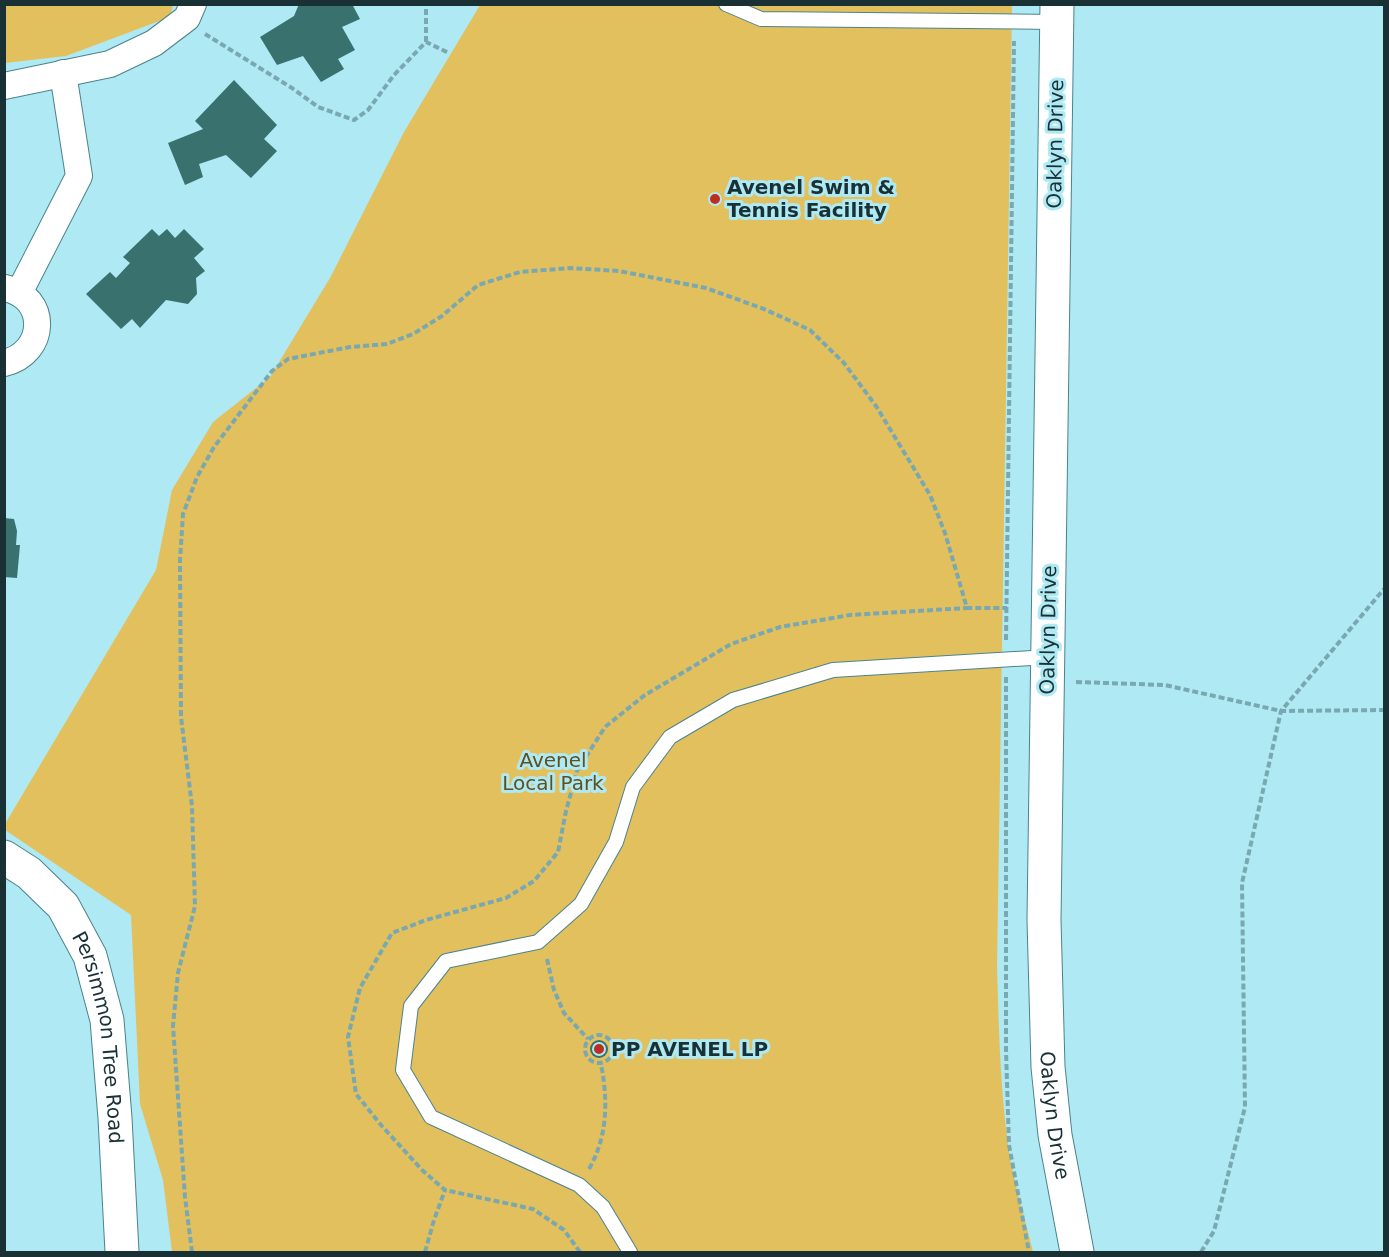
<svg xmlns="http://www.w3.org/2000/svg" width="1389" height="1257" font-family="'DejaVu Sans',sans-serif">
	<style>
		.green { fill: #e3c05e }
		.building { fill: #38716d }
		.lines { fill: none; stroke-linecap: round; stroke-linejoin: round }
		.service-casing { stroke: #4b838c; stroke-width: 16 }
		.minor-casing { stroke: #4b838c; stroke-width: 28 }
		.tertiary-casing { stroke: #4b838c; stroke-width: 35 }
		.secondary-casing { stroke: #4b838c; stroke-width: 35 }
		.path { stroke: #7aa8b0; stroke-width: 4; stroke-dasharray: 6 3; stroke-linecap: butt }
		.service { stroke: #fff; stroke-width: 14 }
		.minor { stroke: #fff; stroke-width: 26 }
		.tertiary { stroke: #fff; stroke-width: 33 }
		.secondary { stroke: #fff; stroke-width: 33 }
		.poi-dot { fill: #bb2e20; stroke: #afe9f3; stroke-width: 2 }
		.labels { text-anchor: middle; stroke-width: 6; stroke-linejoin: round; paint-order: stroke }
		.street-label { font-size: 20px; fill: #193135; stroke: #afe9f3 }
		.poi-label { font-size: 20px; font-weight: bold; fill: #193135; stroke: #afe9f3; text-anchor: start }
		.park-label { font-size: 20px; fill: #614f1c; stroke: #afe9f3 }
	</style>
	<rect width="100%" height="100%" fill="#afe9f3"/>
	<g class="green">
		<polygon points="4,5 173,5 170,17 66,56 5,63"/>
		<path d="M 480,5 L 1012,5 L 997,966 C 999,1031 1000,1098 1011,1163 C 1017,1193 1026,1223 1033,1252 L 172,1252 L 163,1180 L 140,1104 L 131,915 L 5,830 L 5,824 L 156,570 L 172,490 L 213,422 L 270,377 L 330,278 L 404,132 Z"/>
	</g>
	<g class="building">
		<polygon points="299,4 352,4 360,19 342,27 355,50 338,59 344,69 321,82 303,56 277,65 260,37 294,16"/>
		<polygon points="234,80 277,125 264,139 277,151 251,178 226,155 199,164 203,177 185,185 168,143 203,129 195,121"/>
		<polygon points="152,229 159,236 167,229 175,238 184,229 204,249 194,258 205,271 196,278 197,294 188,304 166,300 140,328 132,319 121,329 86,294 110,272 116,278 130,263 123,257"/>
		<polygon points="4,518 14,519 17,531 16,545 20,545 17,578 4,577"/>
		<circle cx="599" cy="1049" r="9"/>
	</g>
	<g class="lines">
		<defs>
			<g id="service">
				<polyline points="726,4 761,19 1056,22"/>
				<polyline points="630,1252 603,1207 579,1185 431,1117 403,1070 411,1006 446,961 538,942 581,904 616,842 633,787 670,737 733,700 833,670 1048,657"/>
			</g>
			<g id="minor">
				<polyline points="4,86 110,64 154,43 187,18 193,4"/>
				<polyline points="19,293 79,176 63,73"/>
				<path d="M 4,363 C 47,353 49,297 5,288"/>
			</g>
			<g id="tertiary">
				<path id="s1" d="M 1057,4 L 1044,920 L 1048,1067 L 1055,1135 L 1077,1252"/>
			</g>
			<g id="secondary">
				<path id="s2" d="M 4,857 L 29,873 L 63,906 L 90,956 L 107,1020 L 115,1118 L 122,1252"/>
			</g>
		</defs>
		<use href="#service" class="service-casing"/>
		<use href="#minor" class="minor-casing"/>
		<use href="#tertiary" class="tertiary-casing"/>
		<use href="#secondary" class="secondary-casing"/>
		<g class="path">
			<polyline points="205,34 292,88 318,107 354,120 368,110 394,75 426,42 449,53"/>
			<polyline points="426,42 426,4"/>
			<polyline points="1006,640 1014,41"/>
			<polyline points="1006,677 1006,1050 1009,1145 1029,1252"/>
			<polyline points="1076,682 1165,685 1281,711 1384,710"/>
			<polyline points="547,959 554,990 564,1013 588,1039"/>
			<circle cx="599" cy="1049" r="14"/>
			<path d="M 589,1169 C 608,1136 608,1100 601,1064"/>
			<polyline points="192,1252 185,1197 173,1026 178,973 195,906 192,806 181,717 180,560 183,514 197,477 214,447 272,371 288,359 350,347 387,344 413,334 442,316 478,285 520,272 570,268 619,271 706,288 764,309 810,330 844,363 876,406 930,495 945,533 967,608 1007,608"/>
			<polyline points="425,1252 434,1220 445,1190"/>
			<polyline points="580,1252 564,1230 533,1209 445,1190 422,1170 381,1125 356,1094 348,1037 360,988 392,933 426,920 506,898 534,881 558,852 566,811 577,771 605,727 645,695 731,644 780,627 850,615 967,608"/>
			<polyline points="1201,1252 1214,1231 1245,1107 1242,883 1281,711 1384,589"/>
		</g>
		<use href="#service" class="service"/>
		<use href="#minor" class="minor"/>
		<use href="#tertiary" class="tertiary"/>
		<use href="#secondary" class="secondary"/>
	</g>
	<g class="poi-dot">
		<circle cx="715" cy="199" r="6"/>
		<circle cx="599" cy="1049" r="6"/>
	</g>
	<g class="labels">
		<g class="street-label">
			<text transform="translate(1055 144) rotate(-89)" y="7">Oaklyn Drive</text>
			<text transform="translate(1048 630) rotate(-89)" y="7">Oaklyn Drive</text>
			<text dy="7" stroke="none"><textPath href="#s2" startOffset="216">Persimmon Tree Road</textPath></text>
			<text dy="7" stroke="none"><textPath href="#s1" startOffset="1112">Oaklyn Drive</textPath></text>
		</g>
		<g class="poi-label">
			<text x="727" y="194">Avenel Swim &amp;<tspan x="727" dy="23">Tennis Facility</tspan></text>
			<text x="611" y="1056">PP AVENEL LP</text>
		</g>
		<g class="park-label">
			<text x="553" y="767">Avenel<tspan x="553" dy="23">Local Park</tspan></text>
		</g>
	</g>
	<rect width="1389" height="1257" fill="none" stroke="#193135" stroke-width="12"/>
</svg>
